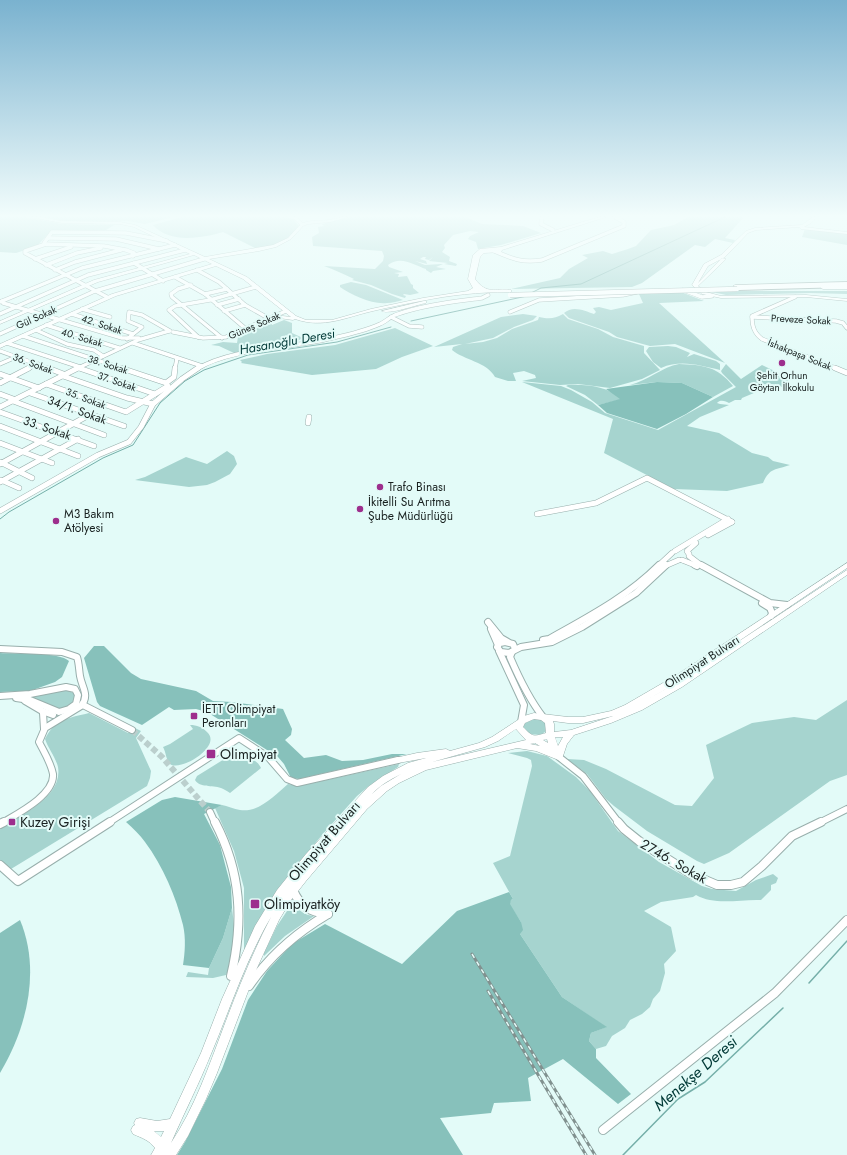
<svg xmlns="http://www.w3.org/2000/svg" width="847" height="1155" font-family="Jost,sans-serif">
	<style>
		.green { fill: #a6d4cf }
		.forest { fill: #87c1bb }
		.lines { fill: none; stroke-linecap: round; stroke-linejoin: round }
		.stream-far1 { stroke: #75afa9; stroke-width: 1 }
		.stream { stroke: #75afa9; stroke-width: 1.5 }
		.minor-tunnel { stroke: #bbcfcd; stroke-width: 6; stroke-dasharray: 6 3; stroke-linecap: butt }
		.minor-far3-casing { stroke: #98afac; stroke-width: 4.5 }
		.minor-far2-casing { stroke: #98afac; stroke-width: 6 }
		.minor-far1-casing { stroke: #98afac; stroke-width: 8 }
		.minor-casing { stroke: #98afac; stroke-width: 10 }
		.major-casing { stroke: #98afac; stroke-width: 1 }
		.highway-casing { stroke: #98afac; stroke-width: 2 }
		.minor-far3 { stroke: #fff; stroke-width: 3.5 }
		.minor-far2 { stroke: #fff; stroke-width: 5 }
		.minor-far1 { stroke: #fff; stroke-width: 6 }
		.minor { stroke: #fff; stroke-width: 8 }
		.major { fill: #fff; fill-rule: evenodd }
		.highway { fill: #fff; fill-rule: evenodd }
		.rail-casing { stroke: #81918f; stroke-width: 3 }
		.rail { stroke: #e3fbf8; stroke-width: 1.5; stroke-dasharray: 4.5; stroke-linecap: butt }
		.major-bridge-casing { stroke: #98afac; stroke-width: 5.5; stroke-linecap: butt }
		.major-bridge { stroke: #fff; stroke-width: 4.5 }
		.poi-dot { fill: #9d2e8d; stroke: #e3fbf8; stroke-width: 1.5 }
		.labels { text-anchor: middle; stroke-width: 4; stroke-linejoin: round; paint-order: stroke }
		.far-street-label { font-size: 10px; fill: #192120; stroke: #e3fbf8 }
		.far-poi-label { font-size: 10px; fill: #192120; stroke: #e3fbf8 }
		.street-label { font-size: 12px; fill: #192120; stroke: #e3fbf8 }
		.poi-label { font-size: 12px; fill: #192120; stroke: #e3fbf8; text-anchor: start }
		.water-label { font-size: 13px; font-style: italic; fill: #003936; stroke: #e3fbf8 }
		.near-poi-label { font-size: 14px; fill: #192120; stroke: #e3fbf8; text-anchor: start }
		.near-street-label { font-size: 14px; fill: #192120; stroke: #e3fbf8 }
		.near-water-label { font-size: 16px; font-style: italic; fill: #003936; stroke: #e3fbf8 }
	</style>
	<rect width="100%" height="100%" fill="#e3fbf8"/>
	<g class="green">
		<polygon points="0,217 24,217 62,224 114,225 106,230 51,231 37,246 16,253 0,252"/>
		<polygon points="43,217 173,217 145,224 128,221 72,222"/>
		<path d="M 182,217 L 284,217 L 293,219 L 299,226 C 286,242 278,245 259,250 L 223,232 C 203,238 169,244 153,225 Z"/>
		<path d="M 348,217 L 466,217 L 482,224 L 523,226 L 541,233 L 501,245 L 478,249 L 476,242 L 468,239 L 470,236 L 479,232 L 470,231 L 453,235 L 444,245 L 445,248 L 442,252 L 450,257 L 449,261 L 457,264 L 456,266 L 444,264 L 448,263 L 429,261 L 433,257 L 429,260 L 425,259 L 426,257 L 423,257 L 420,259 L 426,261 L 427,264 L 415,261 L 425,265 L 441,264 L 443,264 L 436,267 L 446,269 L 433,271 L 431,273 L 426,270 L 426,269 C 414,265 401,255 388,265 L 389,267 L 403,272 L 394,273 L 399,274 L 398,277 L 407,276 L 411,284 L 413,285 L 413,288 L 419,293 L 410,295 L 404,294 L 403,295 L 406,296 L 405,298 L 392,294 L 371,285 L 352,280 L 354,279 C 344,274 335,270 324,266 L 375,269 L 383,261 L 384,256 L 382,251 L 313,246 L 312,237 L 319,233 L 318,227 L 324,226 L 322,224 Z"/>
		<polygon points="688,217 744,217 725,238 735,240 733,243 715,239 705,247 695,245 642,283 632,287 511,289 560,278 569,269 588,258 582,255 603,251 612,254 628,249 636,246 651,230 674,225"/>
		<polygon points="805,229 847,234 847,245 802,237"/>
		<path d="M 351,282 L 366,285 L 403,300 C 398,301 392,303 387,303 C 373,305 351,295 340,287 L 340,285 Z"/>
		<polygon points="708,291 847,291 847,294 809,293 726,295"/>
		<path d="M 681,292 L 704,301 L 659,303 L 725,363 L 675,344 L 650,346 L 617,337 L 609,332 L 569,318 L 564,313 C 573,305 585,311 594,314 L 596,312 L 593,308 L 599,307 L 611,310 L 643,303 L 639,294 Z"/>
		<path d="M 523,314 L 537,316 L 533,320 L 514,327 L 493,338 L 465,344 L 483,342 L 497,338 L 512,329 L 538,320 L 539,317 C 549,319 554,319 563,314 L 568,319 L 598,329 L 613,337 L 644,346 L 644,353 L 660,370 L 642,379 L 610,388 L 578,384 L 560,385 L 522,381 L 536,378 L 535,375 L 524,371 L 513,373 L 516,381 L 508,381 L 495,377 C 487,362 464,360 452,350 L 453,347 L 462,344 L 434,347 L 501,317 Z"/>
		<path d="M 284,320 L 292,323 L 292,333 L 303,338 L 297,341 L 280,340 L 271,346 L 234,353 L 219,346 L 211,345 L 223,342 L 237,343 L 238,337 C 250,334 259,325 271,323 L 272,325 Z"/>
		<polygon points="395,328 433,346 402,357 376,369 312,375 241,363 242,362 240,360 267,354 335,345"/>
		<path d="M 668,346 L 676,347 L 690,353 L 687,357 L 694,354 L 716,361 L 720,364 L 720,370 C 700,366 682,359 661,368 L 653,362 L 646,351 L 649,347 Z"/>
		<path d="M 679,364 C 703,365 717,366 733,386 L 713,397 L 682,383 L 657,382 L 630,385 C 649,380 662,367 679,364 Z"/>
		<path d="M 726,364 L 741,379 L 762,365 L 789,378 L 786,388 L 770,384 L 766,388 L 742,398 L 741,400 L 735,400 L 729,403 C 726,401 720,399 717,403 L 720,404 L 729,405 L 700,417 L 687,426 L 719,433 L 752,453 L 768,457 L 773,461 L 790,465 C 776,470 770,467 763,483 L 727,491 L 674,489 L 604,453 L 613,419 L 522,382 L 561,386 L 571,390 L 592,402 L 605,413 L 658,430 L 736,387 L 722,373 L 721,371 Z"/>
		<path d="M 568,385 C 585,384 608,386 621,399 L 619,400 L 598,405 L 585,395 L 566,386 Z"/>
		<polygon points="227,451 234,456 237,464 230,474 215,482 207,485 189,487 135,480 145,477 186,457 207,464"/>
		<polygon points="66,690 76,694 73,705 62,710 25,696"/>
		<polygon points="847,700 847,775 830,781 729,853 704,864 697,861 647,831 614,806 606,799 587,774 567,759 584,760 606,769 675,805 692,806 714,778 706,745 752,723 794,717 816,720"/>
		<path d="M 89,713 L 128,733 L 135,728 L 141,731 L 136,738 L 151,771 L 150,778 L 147,786 L 11,869 L 0,861 L 0,828 C 21,815 63,797 58,767 C 56,758 48,748 45,739 C 55,719 69,718 89,713 Z"/>
		<polygon points="532,719 540,719 546,724 546,731 541,735 529,734 523,727 525,722"/>
		<path d="M 190,725 C 197,725 202,727 207,732 C 223,746 180,772 170,764 C 166,760 166,752 163,747 L 170,744 L 193,729 Z"/>
		<path d="M 527,751 L 547,756 L 576,777 L 590,791 L 618,831 L 659,862 L 702,886 L 712,889 L 736,891 L 756,880 L 773,874 L 778,878 L 776,883 L 771,885 L 771,890 L 761,900 C 740,899 715,906 696,895 L 693,897 L 661,902 L 644,911 L 671,927 L 676,951 L 664,964 L 665,973 L 660,991 L 653,999 L 650,1007 L 642,1014 L 630,1020 L 625,1028 L 612,1036 L 606,1046 L 596,1049 L 589,1041 L 591,1033 L 606,1027 L 562,997 L 520,934 L 521,922 L 509,904 L 511,900 L 513,899 L 493,863 L 510,856 L 532,766 L 531,760 L 527,758 L 508,753 Z"/>
		<path d="M 238,756 C 248,757 257,759 261,768 L 230,793 C 227,791 224,789 221,788 C 212,785 200,788 195,780 L 197,776 L 226,758 Z"/>
		<path d="M 399,764 L 398,767 L 369,786 L 357,796 L 322,835 L 284,882 L 244,953 L 244,888 L 234,851 L 215,808 L 222,805 C 227,806 234,809 240,810 C 259,813 275,795 288,784 L 299,786 Z"/>
		<path d="M 293,902 C 299,911 304,915 314,916 L 285,936 L 264,956 L 264,953 L 277,926 Z"/>
		<path d="M 232,908 C 235,933 238,952 226,975 L 213,978 L 186,977 L 188,972 L 208,975 L 209,968 L 223,938 Z"/>
	</g>
	<g class="forest">
		<polygon points="657,382 682,383 713,397 686,414 657,429 607,413 598,405 620,399 606,389"/>
		<polygon points="94,646 104,646 131,673 141,679 196,691 213,701 232,702 283,709 292,729 291,735 285,740 304,758 326,755 342,761 363,760 392,754 407,754 299,779 291,778 284,764 278,757 207,712 196,709 174,710 169,707 142,725 100,706 97,702 84,658"/>
		<path d="M 0,653 C 14,654 60,652 69,661 L 62,677 L 55,682 L 30,691 L 0,692 Z"/>
		<path d="M 175,797 L 222,805 L 204,814 L 220,845 L 231,887 L 232,908 L 223,938 L 209,968 L 183,965 C 185,953 186,938 183,925 C 176,897 163,866 145,842 C 140,835 133,828 126,822 L 162,800 Z"/>
		<polygon points="509,892 513,899 511,900 510,904 521,922 523,930 520,934 562,997 607,1027 591,1033 589,1041 596,1049 596,1058 631,1094 618,1104 563,1059 528,1078 531,1101 494,1103 491,1113 440,1118 463,1155 177,1155 185,1142 222,1069 248,1000 267,971 292,944 325,924 402,964 457,911"/>
		<path d="M 20,920 C 41,970 27,1028 0,1073 L 0,933 Z"/>
	</g>
	<g class="lines">
		<g class="stream-far1">
			<polyline points="531,293 541,288 581,284 725,217"/>
			<polyline points="411,321 527,296"/>
			<polyline points="0,519 9,512 103,458 133,445 160,403 185,381 204,370 248,355 337,342 391,327"/>
		</g>
		<g class="stream">
			<polyline points="809,983 847,941"/>
			<polyline points="623,1155 678,1099 705,1082 783,1008"/>
		</g>
		<polyline class="minor-tunnel" points="132,730 162,757 210,812"/>
		<defs>
			<g id="minor-far3">
				<polyline points="542,217 541,224 553,230"/>
				<polyline points="48,238 116,239 159,249"/>
				<polyline points="45,244 44,243 52,232 126,233 167,241"/>
				<path d="M 494,251 C 513,259 522,263 542,260 L 624,226 L 624,222 L 615,217"/>
				<polyline points="35,259 71,247"/>
				<polyline points="134,263 163,281"/>
				<polyline points="46,265 77,253 101,248"/>
				<polyline points="55,270 75,262 121,250"/>
				<polyline points="197,270 219,282 245,305 268,318"/>
				<polyline points="175,277 205,294 246,329"/>
				<polyline points="191,285 178,289 171,294 172,297 222,338"/>
				<polyline points="683,290 702,297 712,296"/>
				<polyline points="205,294 227,289"/>
				<polyline points="107,297 25,253 25,251 46,244 104,246 126,250 134,253 133,256"/>
				<path d="M 795,297 L 752,316 C 752,326 754,333 762,339 L 838,369"/>
				<polyline points="2,301 3,303 122,338 139,338"/>
				<polyline points="0,302 82,268 175,245"/>
				<polyline points="217,305 239,299"/>
				<polyline points="82,309 110,317"/>
				<polyline points="224,311 245,305"/>
				<polyline points="510,312 539,300 623,295 637,292"/>
				<polyline points="0,314 88,275 185,250"/>
				<polyline points="72,314 133,334"/>
				<polyline points="391,317 409,326 422,327"/>
				<polyline points="752,317 836,321 843,323 847,328"/>
				<polyline points="46,325 119,348"/>
				<polyline points="36,330 67,344 94,350 103,356"/>
				<polyline points="173,332 203,338 226,337 286,311"/>
				<polyline points="0,334 95,291 204,259"/>
				<polyline points="23,336 124,369"/>
				<polyline points="198,337 169,310 175,306 210,300 256,287"/>
				<polyline points="127,339 142,327 128,321 129,312 142,315 170,331"/>
				<polyline points="7,343 80,367"/>
				<polyline points="133,343 202,366"/>
				<polyline points="0,351 50,369"/>
				<polyline points="0,364 16,357"/>
				<polyline points="78,368 82,369"/>
				<polyline points="27,369 38,364"/>
				<polyline points="76,369 138,340 169,331"/>
				<polyline points="175,369 177,358"/>
				<path d="M 197,369 C 229,349 287,348 324,340 C 342,336 363,332 380,324 C 385,322 390,317 395,315 C 423,305 453,302 482,298 L 488,295"/>
			</g>
			<g id="minor-far2">
				<polyline points="48,368 66,375"/>
				<polyline points="79,368 155,394"/>
				<polyline points="121,368 166,383 174,377 175,368"/>
				<polyline points="835,368 847,373"/>
				<polyline points="0,374 39,388"/>
				<polyline points="63,376 127,398 153,404"/>
				<polyline points="0,383 29,368"/>
				<polyline points="46,384 126,412 168,386"/>
				<polyline points="30,393 124,426"/>
				<polyline points="0,394 16,400"/>
				<polyline points="13,401 104,435"/>
				<polyline points="0,407 78,368"/>
				<polyline points="0,412 94,446"/>
				<polyline points="308,423 309,417"/>
				<polyline points="0,426 78,456"/>
				<polyline points="0,443 52,463"/>
				<polyline points="0,462 32,478"/>
				<polyline points="0,464 89,415"/>
				<polyline points="1,480 19,488"/>
				<polyline points="0,482 78,439"/>
				<polyline points="0,511 98,455 129,442 141,427 153,404 182,379 198,368"/>
				<polyline points="537,514 596,503 647,478 732,522"/>
				<polyline points="708,535 732,522"/>
				<polyline points="675,551 728,519"/>
				<polyline points="689,554 687,551 696,543"/>
				<polyline points="689,556 702,566"/>
				<polyline points="682,560 697,566"/>
				<polyline points="658,566 672,553"/>
				<polyline points="665,566 679,560"/>
			</g>
			<g id="minor-far1">
				<polyline points="695,565 697,566"/>
				<polyline points="701,565 770,603 787,605"/>
				<polyline points="762,603 770,608 772,613 771,616"/>
				<polyline points="488,622 501,638 508,642"/>
				<polyline points="491,629 498,645"/>
				<path d="M 543,640 L 549,639 C 588,617 627,597 659,565"/>
				<path d="M 0,649 L 62,652 L 77,657 C 79,663 79,670 80,676 C 82,688 90,695 81,706 L 45,728 L 39,742 C 44,752 51,763 53,774 C 55,795 17,814 2,823"/>
				<polyline points="515,649 513,644 505,642 500,643 497,647 501,652 509,653 521,647 552,642 582,627 636,593 666,565"/>
				<polyline points="499,651 524,705 521,722"/>
				<path d="M 512,652 L 510,657 C 519,678 529,699 543,717"/>
				<polyline points="0,696 30,694 66,687 75,689 78,695 76,704 69,709 59,712 30,700 16,698"/>
				<polyline points="25,701 42,711 53,715"/>
				<polyline points="83,705 132,730"/>
				<polyline points="43,713 44,729"/>
				<polyline points="559,757 583,776 619,823"/>
				<polyline points="210,812 215,823"/>
				<polyline points="108,823 239,738 268,757 287,779 297,783 398,760"/>
				<polyline points="819,823 847,809"/>
			</g>
			<g id="minor">
				<path d="M 215,822 C 241,872 244,921 231,976"/>
				<polyline points="618,822 624,829 639,841 691,874 717,885 731,885 743,882 762,866 792,836 821,822"/>
				<polyline points="0,824 4,822"/>
				<polyline points="0,865 18,881 110,822"/>
				<path d="M 293,890 C 300,907 310,912 328,914"/>
				<path d="M 249,986 C 270,955 296,933 328,914"/>
				<polyline points="603,1130 775,993 847,920"/>
			</g>
			<g id="major">
				<path d="M 30,217 L 40,217 L 62,221 L 120,222 L 135,225 L 205,257 L 273,245 L 288,238 L 300,225 L 292,217 L 296,217 L 303,223 C 311,220 320,221 329,220 C 335,219 341,217 348,217 L 330,222 L 308,224 L 303,226 L 291,239 L 276,247 L 259,251 L 209,259 L 247,277 L 296,316 L 306,320 L 332,320 L 371,309 L 423,298 L 468,291 L 473,288 L 468,279 L 473,255 L 480,249 L 501,247 L 599,217 L 606,217 L 502,250 L 501,252 L 484,253 L 480,257 L 475,279 C 487,295 494,288 511,290 L 511,292 L 509,292 C 479,292 450,295 421,301 C 405,304 389,307 373,311 C 346,317 324,329 295,319 L 293,320 L 272,317 L 272,315 L 274,315 L 291,317 L 243,279 L 216,266 L 116,296 L 0,348 L 0,344 L 112,294 L 212,264 L 194,255 L 98,282 L 0,324 L 0,321 L 94,280 L 190,254 L 134,227 L 120,224 L 62,223 Z"/>
				<polygon points="813,217 817,217 811,223 804,227 847,232 847,234 801,229 799,227 756,230 748,233 725,257 708,266 698,283 722,258 726,259 698,286 706,292 721,296 806,295 847,299 847,301 806,297 721,298 702,294 692,285 704,264 721,255 746,231 755,228 802,225"/>
				<polygon points="847,282 847,284 735,287 733,286 735,285"/>
				<polygon points="821,287 847,287 847,289 823,289 821,288"/>
				<path d="M 424,301 L 426,301 L 426,303 C 416,305 389,315 382,311 Z"/>
				<path d="M 847,563 L 847,568 L 681,680 L 635,707 L 676,683 L 847,570 L 847,575 L 682,687 L 642,710 L 611,723 L 574,735 L 567,744 L 562,759 L 559,760 L 556,759 L 536,751 L 517,748 L 426,770 L 399,783 L 387,791 L 367,809 L 306,881 L 291,900 L 279,920 L 257,968 L 217,1073 L 206,1099 L 188,1136 L 176,1155 L 151,1155 L 155,1148 C 149,1140 142,1138 133,1134 L 131,1130 L 133,1126 L 135,1125 L 134,1123 L 136,1119 L 140,1118 L 157,1121 L 170,1119 L 201,1053 L 222,999 L 255,926 L 277,890 L 306,854 L 368,787 L 383,776 L 408,763 L 426,758 L 398,763 L 395,762 L 394,760 L 395,758 L 417,753 L 446,749 L 450,751 L 479,743 L 492,737 L 524,716 L 534,713 L 568,717 L 583,717 L 611,711 L 625,705 L 675,676 ZM 613,716 L 571,730 L 554,732 L 554,724 L 553,721 L 568,723 L 583,723 ZM 534,719 L 541,720 L 545,723 L 546,733 C 533,737 533,737 523,727 L 525,723 ZM 516,729 L 526,740 L 432,762 L 485,747 L 498,741 ZM 555,737 L 563,737 L 558,746 ZM 547,739 L 548,743 L 543,740 ZM 535,743 L 540,746 L 530,744 ZM 401,774 L 381,786 L 372,794 C 380,785 391,779 401,774 ZM 271,917 C 253,952 238,989 224,1026 C 209,1066 195,1107 171,1143 C 184,1113 199,1084 211,1054 C 230,1009 246,959 271,917 ZM 154,1131 L 164,1131 L 161,1137 Z"/>
			</g>
			<polygon id="highway" points="847,283 847,287 739,290 736,288 739,286"/>
		</defs>
		<use href="#minor-far3" class="minor-far3-casing"/>
		<use href="#minor-far2" class="minor-far2-casing"/>
		<use href="#minor-far1" class="minor-far1-casing"/>
		<use href="#minor" class="minor-casing"/>
		<use href="#major" class="major-casing"/>
		<use href="#highway" class="highway-casing"/>
		<use href="#minor-far3" class="minor-far3"/>
		<use href="#minor-far2" class="minor-far2"/>
		<use href="#minor-far1" class="minor-far1"/>
		<use href="#minor" class="minor"/>
		<use href="#major" class="major"/>
		<use href="#highway" class="highway"/>
		<defs>
			<g id="rail">
				<polyline points="472,954 595,1155"/>
				<polyline points="488,991 586,1155"/>
			</g>
		</defs>
		<use href="#rail" class="rail-casing"/>
		<use href="#rail" class="rail"/>
		<defs>
			<polyline id="major-bridge" points="510,295 737,289"/>
		</defs>
		<use href="#major-bridge" class="major-bridge-casing"/>
		<use href="#major-bridge" class="major-bridge"/>
	</g>
	<linearGradient id="sky" x2="0" y2="1"><stop stop-color="#7ab2cf"/><stop offset="0.57" stop-color="#f2fdfc"/><stop offset="1" stop-color="#f2fdfc" stop-opacity="0"/></linearGradient>
	<rect width="847" height="379" fill="url(#sky)"/>
	<g class="poi-dot">
		<circle cx="782" cy="363" r="4"/>
		<circle cx="380" cy="487" r="4"/>
		<circle cx="360" cy="509" r="4"/>
		<circle cx="56" cy="521" r="4"/>
		<rect x="190" y="712" width="8" height="8" rx="2"/>
		<rect x="206" y="749" width="10" height="10" rx="2"/>
		<rect x="8" y="818" width="8" height="8" rx="2"/>
		<rect x="250" y="899" width="10" height="10" rx="2"/>
	</g>
	<g class="labels">
		<g class="far-street-label">
			<text transform="translate(36 317) rotate(-24)" y="4">Gül Sokak</text>
			<text transform="translate(801 319) rotate(3)" y="4">Preveze Sokak</text>
			<text transform="translate(102 324) rotate(18)" y="4">42. Sokak</text>
			<text transform="translate(254 325) rotate(-23)" y="4">Güneş Sokak</text>
			<text transform="translate(82 337) rotate(17)" y="4">40. Sokak</text>
			<text transform="translate(800 354) rotate(22)" y="4">İshakpaşa Sokak</text>
			<text transform="translate(33 363) rotate(20)" y="4">36. Sokak</text>
			<text transform="translate(108 364) rotate(18)" y="4">38. Sokak</text>
			<text transform="translate(117 381) rotate(19)" y="4">37. Sokak</text>
			<text transform="translate(86 398) rotate(21)" y="4">35. Sokak</text>
		</g>
		<g class="far-poi-label">
			<text x="782" y="379">Şehit Orhun<tspan x="782" dy="12">Göytan İlkokulu</tspan></text>
		</g>
		<g class="street-label">
			<text transform="translate(77 410) rotate(20)" y="4">34/1. Sokak</text>
			<text transform="translate(47 428) rotate(19)" y="4">33. Sokak</text>
			<text transform="translate(702 662) rotate(-33)" y="4">Olimpiyat Bulvarı</text>
		</g>
		<g class="poi-label">
			<text x="388" y="491">Trafo Binası</text>
			<text x="368" y="506">İkitelli Su Arıtma<tspan x="368" dy="14">Şube Müdürlüğü</tspan></text>
			<text x="64" y="518">M3 Bakım<tspan x="64" dy="14">Atölyesi</tspan></text>
			<text x="202" y="713">İETT Olimpiyat<tspan x="202" dy="14">Peronları</tspan></text>
		</g>
		<g class="water-label">
			<text transform="translate(287 341) rotate(-10)" y="5">Hasanoğlu Deresi</text>
		</g>
		<g class="near-poi-label">
			<text x="220" y="759">Olimpiyat</text>
			<text x="20" y="827">Kuzey Girişi</text>
			<text x="264" y="909">Olimpiyatköy</text>
		</g>
		<g class="near-street-label">
			<text transform="translate(324 841) rotate(-49)" y="5">Olimpiyat Bulvarı</text>
			<text transform="translate(674 861) rotate(30)" y="5">2746. Sokak</text>
		</g>
		<g class="near-water-label">
			<text transform="translate(695 1073) rotate(-41)" y="6">Menekşe Deresi</text>
		</g>
	</g>
</svg>
